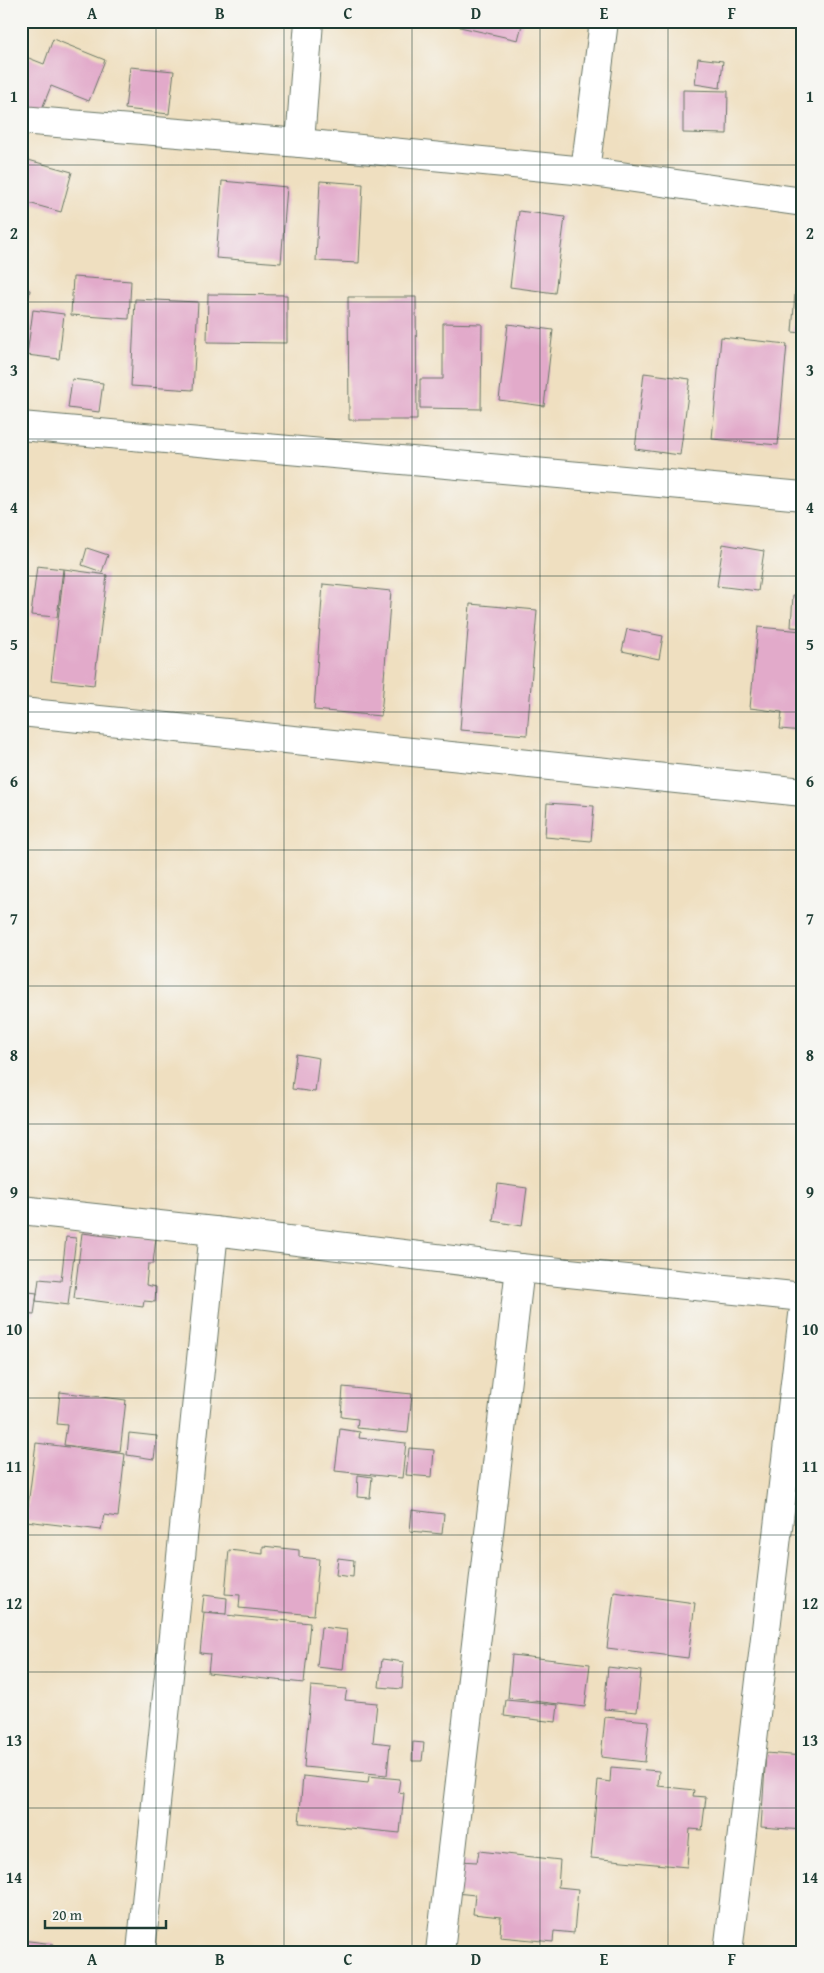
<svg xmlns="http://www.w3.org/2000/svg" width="824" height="1973" font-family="'Gentium Book Plus',serif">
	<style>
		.building { fill: #e2aaca }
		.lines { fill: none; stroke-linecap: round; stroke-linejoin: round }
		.minor-casing { stroke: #687665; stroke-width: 30 }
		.minor { stroke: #fff; stroke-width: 28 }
		.grid { fill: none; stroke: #1f3d34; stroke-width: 1; stroke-opacity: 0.55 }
		.neatline { fill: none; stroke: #1f3d34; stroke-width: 2 }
		.grid-label { font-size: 16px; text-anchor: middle; font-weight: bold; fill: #1f3d34 }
	</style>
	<rect width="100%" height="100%" fill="#f6f6f2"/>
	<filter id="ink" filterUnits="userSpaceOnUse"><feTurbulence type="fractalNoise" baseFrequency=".02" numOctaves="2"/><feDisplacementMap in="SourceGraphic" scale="10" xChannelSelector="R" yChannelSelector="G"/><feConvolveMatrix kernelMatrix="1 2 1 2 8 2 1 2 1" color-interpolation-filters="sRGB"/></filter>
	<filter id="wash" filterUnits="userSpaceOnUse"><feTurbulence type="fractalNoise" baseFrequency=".0096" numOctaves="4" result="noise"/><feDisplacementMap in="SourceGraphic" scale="20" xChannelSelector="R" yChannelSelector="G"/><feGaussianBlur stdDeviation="1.12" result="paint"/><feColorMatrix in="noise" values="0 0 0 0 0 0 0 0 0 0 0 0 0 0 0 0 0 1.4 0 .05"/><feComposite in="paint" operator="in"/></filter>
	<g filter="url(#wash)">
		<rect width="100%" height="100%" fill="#efdfc0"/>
		<g id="blocks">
			<g class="building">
				<polygon points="461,21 523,21 518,40 460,27"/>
				<polygon points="53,39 105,60 89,101 51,86 41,111 21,102 21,55 44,64"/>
				<polygon points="698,58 723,61 720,88 695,84"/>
				<polygon points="130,67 174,71 169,114 125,109"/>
				<polygon points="683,90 728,91 727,134 683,133"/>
				<polygon points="21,158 72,172 61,212 21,201"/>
				<polygon points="222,181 287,187 281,263 216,258"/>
				<polygon points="320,181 363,184 359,263 316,261"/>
				<polygon points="21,211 29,213 24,233 21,232"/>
				<polygon points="519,211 565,217 555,293 510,287"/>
				<polygon points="799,243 803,243 803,333 792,332"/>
				<polygon points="73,277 131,281 129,319 71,315"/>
				<polygon points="21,288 30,290 22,334 21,334"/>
				<polygon points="208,294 287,295 287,343 207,342"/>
				<polygon points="348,297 416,297 417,420 349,420"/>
				<polygon points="135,299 198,302 193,390 131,386"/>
				<polygon points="33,310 64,314 59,359 27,355"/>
				<polygon points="443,323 482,324 481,409 420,408 420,379 443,379"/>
				<polygon points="508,324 553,330 544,406 499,400"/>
				<polygon points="721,337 787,344 778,445 712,439"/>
				<polygon points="644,373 690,379 680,455 635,449"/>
				<polygon points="72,379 103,383 99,412 68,408"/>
				<polygon points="723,544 764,551 758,591 717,586"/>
				<polygon points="87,548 108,555 102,572 82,565"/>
				<polygon points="37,566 63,569 57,617 31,615"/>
				<polygon points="64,569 107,575 94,685 51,680"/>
				<polygon points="323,584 391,591 381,716 314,710"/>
				<polygon points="793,595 803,596 803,628 791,627"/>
				<polygon points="470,604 537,610 527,735 460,730"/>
				<polygon points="758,627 803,631 803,731 780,729 782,712 750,708"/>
				<polygon points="627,629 663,636 659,659 622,651"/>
				<polygon points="547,803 594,806 591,841 545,837"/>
				<polygon points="296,1054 319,1058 315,1092 292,1089"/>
				<polygon points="498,1184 527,1188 522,1226 493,1221"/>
				<polygon points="82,1233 122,1238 123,1234 156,1238 153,1264 148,1264 146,1285 156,1287 155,1302 144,1301 143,1307 74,1298"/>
				<polygon points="66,1237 76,1238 68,1305 36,1301 39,1279 61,1281"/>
				<polygon points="21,1291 37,1293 34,1315 21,1314"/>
				<polygon points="343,1387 412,1394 408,1433 357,1428 358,1419 341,1417"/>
				<polygon points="60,1392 126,1400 120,1452 64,1445 67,1425 57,1424"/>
				<polygon points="340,1429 360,1432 359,1438 406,1443 402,1478 335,1471"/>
				<polygon points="129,1433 157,1436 154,1459 127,1455"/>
				<polygon points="36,1443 125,1454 118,1517 104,1515 101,1530 26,1521"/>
				<polygon points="409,1448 434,1450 432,1477 406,1475"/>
				<polygon points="358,1475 372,1477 370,1498 357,1497"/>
				<polygon points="412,1510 444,1514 442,1534 410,1531"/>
				<polygon points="263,1546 299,1550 299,1557 319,1559 314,1615 239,1608 240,1595 225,1594 229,1550 263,1554"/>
				<polygon points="338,1558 354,1560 353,1577 336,1575"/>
				<polygon points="614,1592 695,1603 688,1658 607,1648"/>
				<polygon points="204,1595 227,1598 226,1614 202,1612"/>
				<polygon points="204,1613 310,1623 304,1683 208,1673 210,1654 200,1653"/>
				<polygon points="321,1627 347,1630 343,1670 317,1667"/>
				<polygon points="512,1655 590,1664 585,1707 508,1698"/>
				<polygon points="382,1659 404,1662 402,1689 379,1687"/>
				<polygon points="608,1667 641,1671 637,1712 604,1709"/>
				<polygon points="311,1686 347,1689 345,1700 377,1703 373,1742 390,1744 387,1775 304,1767"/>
				<polygon points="506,1700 558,1705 556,1722 504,1716"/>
				<polygon points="605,1717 649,1721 645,1762 601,1757"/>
				<polygon points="413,1742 424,1743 422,1761 412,1761"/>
				<polygon points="766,1753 803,1756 803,1830 761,1827"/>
				<polygon points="611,1767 659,1771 658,1786 694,1790 693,1796 706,1797 702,1830 690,1829 687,1867 591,1858 598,1780 610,1782"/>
				<polygon points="303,1776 368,1783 369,1776 400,1779 398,1792 404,1793 400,1833 299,1823"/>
				<polygon points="479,1851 560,1860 558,1887 578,1889 574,1933 554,1931 553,1942 500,1937 501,1917 473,1914 475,1895 456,1893 459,1861 477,1862"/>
				<polygon points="21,1940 54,1944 53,1952 21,1952"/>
			</g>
		</g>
	</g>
	<g filter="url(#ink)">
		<use href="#blocks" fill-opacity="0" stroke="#687665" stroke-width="1"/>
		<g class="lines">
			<defs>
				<g id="minor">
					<polyline points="21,120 300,143 585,171 803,202"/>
					<polyline points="300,143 309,21"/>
					<polyline points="585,171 604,21"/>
					<polyline points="21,426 803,496"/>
					<polyline points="21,712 803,792"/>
					<polyline points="21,1210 214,1231 520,1268 803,1297"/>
					<polyline points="141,1952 214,1231"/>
					<polyline points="440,1952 520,1268"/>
					<polyline points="728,1952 803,1315"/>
				</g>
			</defs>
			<use href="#minor" class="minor-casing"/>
			<use href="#minor" class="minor"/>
		</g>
	</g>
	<path class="grid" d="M 156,21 L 156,1952M 284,21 L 284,1952M 412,21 L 412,1952M 540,21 L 540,1952M 668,21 L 668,1952M 21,165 L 803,165M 21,302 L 803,302M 21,439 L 803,439M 21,576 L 803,576M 21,712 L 803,712M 21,850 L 803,850M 21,986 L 803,986M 21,1124 L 803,1124M 21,1260 L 803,1260M 21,1398 L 803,1398M 21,1535 L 803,1535M 21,1672 L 803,1672M 21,1808 L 803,1808"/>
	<rect width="824" height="1973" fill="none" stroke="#f6f6f2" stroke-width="55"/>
	<path d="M45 1920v8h121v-8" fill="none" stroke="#1f3d34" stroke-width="2.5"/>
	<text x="52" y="1920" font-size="15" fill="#1f3d34" stroke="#f6f6f2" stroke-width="4" paint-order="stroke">20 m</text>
	<rect x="28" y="28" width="768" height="1918" class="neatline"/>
	<g class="grid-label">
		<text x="92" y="19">A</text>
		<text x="220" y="19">B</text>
		<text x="348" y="19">C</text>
		<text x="476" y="19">D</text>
		<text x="604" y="19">E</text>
		<text x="732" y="19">F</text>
		<text x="14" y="102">1</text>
		<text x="810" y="102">1</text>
		<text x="14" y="239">2</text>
		<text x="810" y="239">2</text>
		<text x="14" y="376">3</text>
		<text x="810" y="376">3</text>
		<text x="14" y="513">4</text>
		<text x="810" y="513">4</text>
		<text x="14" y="650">5</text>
		<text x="810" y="650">5</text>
		<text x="14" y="787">6</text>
		<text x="810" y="787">6</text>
		<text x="14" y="924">7</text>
		<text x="810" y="924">7</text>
		<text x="14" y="1061">8</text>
		<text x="810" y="1061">8</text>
		<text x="14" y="1198">9</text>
		<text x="810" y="1198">9</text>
		<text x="14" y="1335">10</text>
		<text x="810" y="1335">10</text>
		<text x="14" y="1472">11</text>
		<text x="810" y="1472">11</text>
		<text x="14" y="1609">12</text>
		<text x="810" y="1609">12</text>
		<text x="14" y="1746">13</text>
		<text x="810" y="1746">13</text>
		<text x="14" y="1883">14</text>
		<text x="810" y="1883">14</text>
		<text x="92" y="1965">A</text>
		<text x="220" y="1965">B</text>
		<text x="348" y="1965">C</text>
		<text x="476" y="1965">D</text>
		<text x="604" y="1965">E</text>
		<text x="732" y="1965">F</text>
	</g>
</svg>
